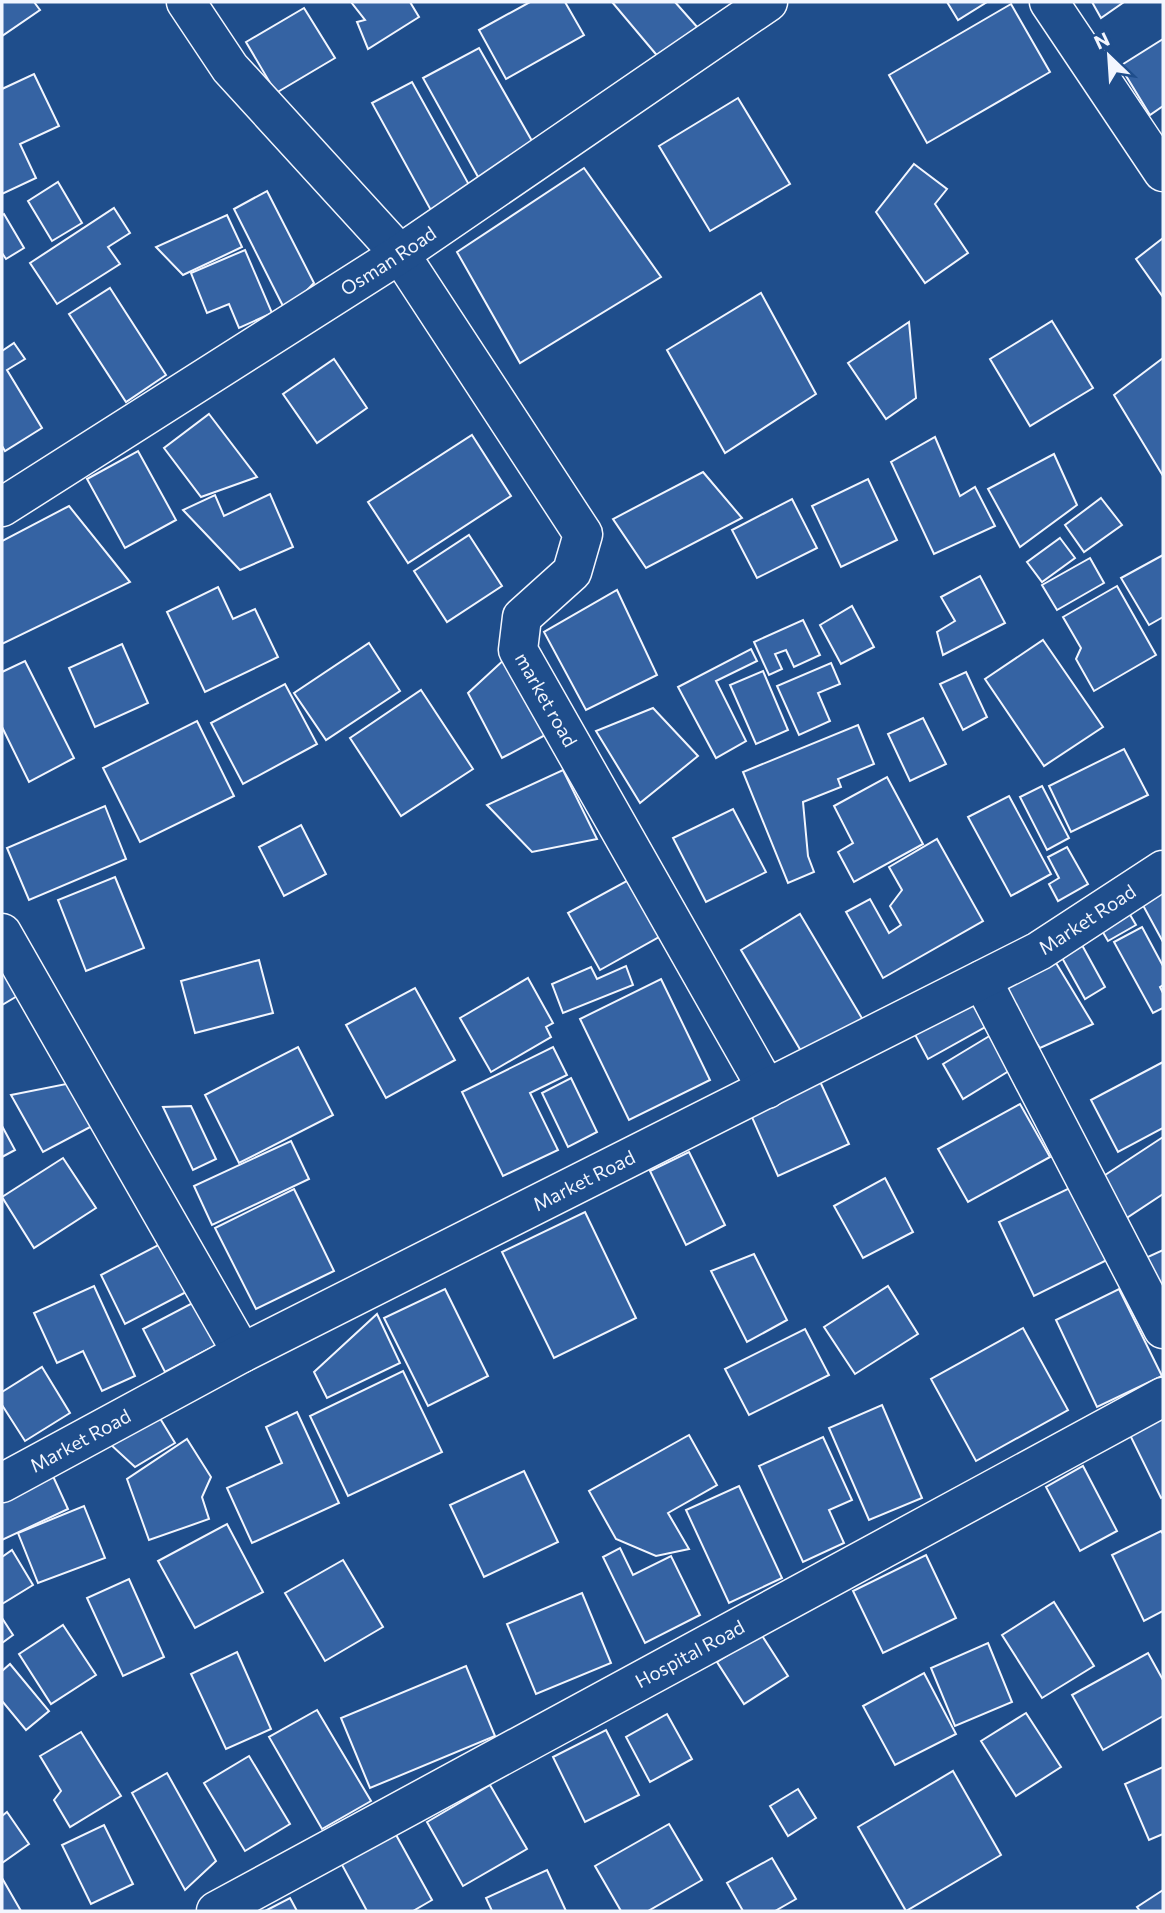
<svg xmlns="http://www.w3.org/2000/svg" width="1165" height="1913" font-family="Commissioner,sans-serif">
	<style>
		.building { fill: #3563a3; stroke: #f2f6ff; stroke-width: 2 }
		.lines { fill: none; stroke-linecap: round; stroke-linejoin: round }
		.minor-casing { stroke: #f2f6ff; stroke-width: 41 }
		.minor { stroke: #1f4e8c; stroke-width: 38 }
		.labels { text-anchor: middle; stroke-width: 5; stroke-linejoin: round; paint-order: stroke }
		.street-label { font-size: 19px; fill: #f2f6ff; stroke: #1f4e8c }
	</style>
	<rect width="100%" height="100%" fill="#1f4e8c"/>
	<g class="building">
		<polygon points="2,2 34,2 40,10 2,36"/>
		<polygon points="351,2 410,2 419,17 368,49 357,22 365,20"/>
		<polygon points="530,2 565,2 584,35 506,79 479,30"/>
		<polygon points="612,2 675,2 698,28 660,59"/>
		<polygon points="947,2 987,2 958,20"/>
		<polygon points="1092,2 1124,2 1101,18"/>
		<polygon points="1011,4 1050,72 927,143 889,75"/>
		<polygon points="304,8 335,58 276,93 246,42"/>
		<polygon points="1163,39 1163,106 1150,115 1120,66"/>
		<polygon points="479,48 536,148 482,184 423,78"/>
		<polygon points="34,74 59,126 20,144 36,178 2,194 2,89"/>
		<polygon points="412,82 473,192 433,214 372,103"/>
		<polygon points="738,98 790,184 710,231 659,146"/>
		<polygon points="914,164 947,189 935,204 968,253 925,283 876,212"/>
		<polygon points="584,168 661,277 520,363 457,252"/>
		<polygon points="58,182 82,223 52,241 28,201"/>
		<polygon points="267,191 314,283 286,312 234,209"/>
		<polygon points="114,208 130,233 108,247 120,264 57,304 30,263"/>
		<polygon points="4,214 24,248 6,259 2,253 2,215"/>
		<polygon points="227,215 242,247 183,275 156,247"/>
		<polygon points="1163,238 1163,297 1136,259"/>
		<polygon points="245,250 272,313 239,328 229,304 207,313 191,273"/>
		<polygon points="110,288 166,375 126,402 69,314"/>
		<polygon points="761,293 816,394 725,453 667,350"/>
		<polygon points="1052,321 1093,388 1030,426 990,359"/>
		<polygon points="909,322 916,398 886,419 848,363"/>
		<polygon points="14,343 25,359 7,370 42,428 5,451 2,446 2,351"/>
		<polygon points="1163,358 1163,476 1114,395"/>
		<polygon points="334,359 367,408 317,443 283,394"/>
		<polygon points="209,414 257,477 201,497 164,448"/>
		<polygon points="472,435 511,496 408,563 368,502"/>
		<polygon points="935,437 960,496 975,487 995,526 934,554 891,462"/>
		<polygon points="138,451 176,520 125,548 87,479"/>
		<polygon points="1054,454 1077,505 1020,547 988,489"/>
		<polygon points="703,472 742,518 646,568 613,519"/>
		<polygon points="868,479 897,540 841,567 812,506"/>
		<polygon points="270,494 293,547 240,570 183,510 215,495 224,516"/>
		<polygon points="1101,498 1122,525 1084,552 1065,525"/>
		<polygon points="792,499 817,548 757,578 732,530"/>
		<polygon points="69,506 130,582 2,644 2,541"/>
		<polygon points="469,535 502,586 447,622 414,571"/>
		<polygon points="1060,538 1075,558 1042,582 1027,562"/>
		<polygon points="1163,555 1163,617 1149,625 1121,578"/>
		<polygon points="1090,558 1104,583 1057,610 1042,585"/>
		<polygon points="980,576 1005,623 943,655 937,632 955,621 941,597"/>
		<polygon points="1117,586 1156,655 1094,691 1076,659 1081,648 1063,617"/>
		<polygon points="218,587 233,619 255,609 278,657 205,692 167,612"/>
		<polygon points="617,590 657,675 586,710 544,632"/>
		<polygon points="852,606 874,647 841,664 820,625"/>
		<polygon points="803,620 820,655 794,667 786,650 775,654 782,669 769,675 754,642"/>
		<polygon points="1043,640 1103,727 1044,766 985,679"/>
		<polygon points="369,643 400,691 326,740 294,693"/>
		<polygon points="122,644 148,703 95,727 69,668"/>
		<polygon points="751,649 757,661 716,681 746,741 716,758 678,687"/>
		<polygon points="508,656 549,733 502,758 468,693"/>
		<polygon points="25,661 74,758 29,782 2,727 2,672"/>
		<polygon points="831,663 840,684 818,693 830,721 799,735 777,686"/>
		<polygon points="763,671 788,730 756,744 730,685"/>
		<polygon points="966,672 987,717 963,730 940,684"/>
		<polygon points="285,684 317,744 243,784 211,723"/>
		<polygon points="421,690 473,769 401,816 350,738"/>
		<polygon points="653,708 698,756 640,803 596,731"/>
		<polygon points="923,718 946,764 910,781 888,734"/>
		<polygon points="197,721 234,796 140,842 103,768"/>
		<polygon points="858,725 874,764 838,779 841,787 803,802 808,856 814,872 788,883 743,772"/>
		<polygon points="1124,749 1148,795 1071,832 1049,786"/>
		<polygon points="563,770 597,839 532,852 487,805"/>
		<polygon points="887,777 923,844 854,882 838,852 853,843 834,806"/>
		<polygon points="1042,786 1069,838 1047,850 1020,797"/>
		<polygon points="1009,796 1051,874 1011,896 968,817"/>
		<polygon points="105,806 126,859 29,900 7,848"/>
		<polygon points="733,809 766,872 706,902 673,838"/>
		<polygon points="301,825 326,874 284,896 259,847"/>
		<polygon points="937,839 983,921 883,978 846,912 870,899 889,933 901,925 890,906 902,890 889,867"/>
		<polygon points="1067,847 1088,884 1058,901 1049,884 1059,878 1048,857"/>
		<polygon points="115,877 144,948 86,971 58,900"/>
		<polygon points="634,877 666,933 600,970 568,913"/>
		<polygon points="1163,885 1163,942 1139,898"/>
		<polygon points="1125,906 1136,925 1108,941 1097,922"/>
		<polygon points="800,914 863,1020 804,1056 741,950"/>
		<polygon points="1142,927 1163,966 1163,985 1160,987 1163,993 1163,1008 1153,1013 1114,942"/>
		<polygon points="1077,936 1105,987 1085,999 1056,947"/>
		<polygon points="1053,958 1093,1024 1040,1048 997,985"/>
		<polygon points="259,960 273,1013 195,1033 181,981"/>
		<polygon points="2,964 19,995 2,1005"/>
		<polygon points="626,966 633,985 563,1013 552,984 591,967 597,979"/>
		<polygon points="528,978 553,1023 546,1027 551,1037 491,1072 460,1018"/>
		<polygon points="661,979 710,1080 629,1120 580,1019"/>
		<polygon points="415,988 455,1060 386,1098 346,1025"/>
		<polygon points="970,996 987,1026 928,1059 912,1029"/>
		<polygon points="996,1032 1017,1066 963,1099 943,1064"/>
		<polygon points="298,1047 333,1115 239,1163 205,1095"/>
		<polygon points="553,1047 567,1075 530,1093 558,1150 503,1176 462,1092"/>
		<polygon points="1163,1062 1163,1128 1118,1152 1091,1100"/>
		<polygon points="817,1075 849,1144 778,1176 747,1106"/>
		<polygon points="571,1078 597,1132 568,1147 542,1093"/>
		<polygon points="71,1083 94,1125 43,1152 11,1095"/>
		<polygon points="1020,1104 1050,1157 968,1202 938,1149"/>
		<polygon points="191,1106 216,1159 193,1170 163,1107"/>
		<polygon points="2,1126 15,1150 2,1157"/>
		<polygon points="1163,1137 1163,1194 1122,1221 1096,1181"/>
		<polygon points="291,1141 309,1179 212,1225 194,1186"/>
		<polygon points="689,1152 725,1225 686,1245 650,1171"/>
		<polygon points="63,1158 96,1208 34,1248 2,1197"/>
		<polygon points="885,1178 913,1232 863,1258 834,1206"/>
		<polygon points="1078,1184 1113,1257 1034,1296 999,1222"/>
		<polygon points="294,1189 334,1271 256,1309 215,1228"/>
		<polygon points="585,1212 636,1318 554,1358 502,1252"/>
		<polygon points="164,1242 190,1290 125,1324 101,1275"/>
		<polygon points="1163,1250 1163,1343 1128,1266"/>
		<polygon points="754,1254 787,1320 747,1342 711,1271"/>
		<polygon points="94,1286 135,1376 102,1391 83,1351 57,1363 34,1313"/>
		<polygon points="888,1286 918,1334 855,1374 824,1327"/>
		<polygon points="445,1289 488,1376 428,1406 384,1318"/>
		<polygon points="1119,1289 1162,1376 1097,1407 1056,1320"/>
		<polygon points="202,1298 224,1341 165,1372 143,1329"/>
		<polygon points="377,1314 400,1363 327,1398 314,1372"/>
		<polygon points="1023,1328 1068,1410 976,1461 931,1379"/>
		<polygon points="805,1329 829,1375 749,1415 725,1369"/>
		<polygon points="42,1367 70,1413 25,1441 2,1405 2,1392"/>
		<polygon points="403,1371 442,1452 348,1496 310,1416"/>
		<polygon points="882,1405 922,1498 869,1520 829,1428"/>
		<polygon points="297,1412 339,1503 252,1543 227,1488 282,1463 266,1427"/>
		<polygon points="158,1415 175,1443 135,1467 110,1444"/>
		<polygon points="1163,1416 1163,1497 1161,1498 1129,1433"/>
		<polygon points="689,1435 717,1485 668,1513 689,1549 656,1556 616,1539 589,1491"/>
		<polygon points="823,1437 852,1500 829,1510 844,1543 803,1562 759,1466"/>
		<polygon points="187,1439 211,1477 202,1497 209,1519 149,1540 127,1479"/>
		<polygon points="1083,1466 1117,1531 1080,1551 1046,1487"/>
		<polygon points="524,1471 558,1542 484,1577 450,1505"/>
		<polygon points="52,1474 68,1509 2,1540 2,1499"/>
		<polygon points="739,1486 782,1578 729,1603 686,1510"/>
		<polygon points="84,1506 105,1558 38,1583 18,1533"/>
		<polygon points="227,1524 263,1592 195,1628 158,1561"/>
		<polygon points="1161,1531 1163,1534 1163,1611 1144,1621 1112,1555"/>
		<polygon points="620,1548 633,1575 671,1556 700,1615 645,1643 603,1557"/>
		<polygon points="12,1550 33,1585 2,1604 2,1557"/>
		<polygon points="926,1555 956,1618 883,1653 853,1591"/>
		<polygon points="343,1560 383,1627 325,1661 285,1593"/>
		<polygon points="129,1579 164,1657 123,1676 87,1598"/>
		<polygon points="582,1593 611,1663 536,1694 507,1624"/>
		<polygon points="1054,1602 1094,1666 1042,1698 1002,1635"/>
		<polygon points="2,1618 13,1635 2,1643"/>
		<polygon points="63,1625 96,1675 51,1704 19,1654"/>
		<polygon points="761,1634 788,1676 744,1704 717,1662"/>
		<polygon points="988,1643 1012,1702 955,1726 931,1668"/>
		<polygon points="237,1652 271,1729 226,1749 191,1674"/>
		<polygon points="1148,1653 1163,1680 1163,1716 1103,1750 1072,1695"/>
		<polygon points="10,1664 49,1711 26,1730 2,1701 2,1671"/>
		<polygon points="466,1666 495,1736 370,1788 341,1718"/>
		<polygon points="924,1673 956,1734 895,1765 863,1706"/>
		<polygon points="317,1710 371,1801 322,1829 269,1737"/>
		<polygon points="1026,1713 1061,1767 1016,1796 981,1741"/>
		<polygon points="667,1714 692,1759 650,1782 626,1737"/>
		<polygon points="606,1730 639,1795 585,1822 553,1757"/>
		<polygon points="81,1732 121,1796 70,1827 54,1800 61,1791 40,1756"/>
		<polygon points="249,1756 290,1824 245,1851 204,1783"/>
		<polygon points="1163,1767 1163,1834 1149,1840 1125,1784"/>
		<polygon points="953,1771 1001,1855 906,1911 858,1827"/>
		<polygon points="167,1773 216,1861 185,1890 132,1793"/>
		<polygon points="490,1785 527,1849 463,1886 427,1822"/>
		<polygon points="798,1789 816,1818 788,1836 770,1806"/>
		<polygon points="7,1812 29,1844 2,1863 2,1816"/>
		<polygon points="669,1824 702,1880 648,1911 621,1911 595,1866"/>
		<polygon points="104,1825 133,1884 91,1904 62,1845"/>
		<polygon points="395,1833 432,1900 413,1911 367,1911 341,1863"/>
		<polygon points="772,1858 796,1899 775,1911 743,1911 727,1883"/>
		<polygon points="547,1870 566,1911 492,1911 486,1898"/>
		<polygon points="2,1878 21,1911 2,1911"/>
		<polygon points="1163,1890 1163,1911 1140,1911 1137,1907"/>
		<polygon points="290,1898 297,1911 265,1911"/>
	</g>
	<g class="lines">
		<defs>
			<g id="minor">
				<path id="s1" d="M 186,2 L 230,68 L 400,254 L 583,534 L 572,572 L 522,617 L 518,650 L 767,1089"/>
				<polyline points="1049,2 1163,172"/>
				<path id="s2" d="M 2,507 L 400,254 L 768,2"/>
				<polyline points="2,933 242,1353"/>
				<polyline points="982,980 1163,1329"/>
				<path id="s3" d="M 2,1483 L 242,1353 L 1039,951 L 1163,870"/>
				<path id="s4" d="M 216,1911 L 1163,1397"/>
			</g>
		</defs>
		<use href="#minor" class="minor-casing"/>
		<use href="#minor" class="minor"/>
	</g>
	<g class="labels">
		<g class="street-label">
			<text dy="7" stroke="none"><textPath href="#s2" startOffset="458">Osman Road</textPath></text>
			<text dy="7" stroke="none"><textPath href="#s1" startOffset="863">market road</textPath></text>
			<text dy="7" stroke="none"><textPath href="#s3" startOffset="1223">Market Road</textPath></text>
			<text dy="7" stroke="none"><textPath href="#s3" startOffset="656">Market Road</textPath></text>
			<text dy="7" stroke="none"><textPath href="#s3" startOffset="89">Market Road</textPath></text>
			<text dy="7" stroke="none"><textPath href="#s4" startOffset="539">Hospital Road</textPath></text>
		</g>
	</g>
	<rect width="1165" height="1913" fill="none" stroke="#f2f6ff" stroke-width="7"/>
	<g transform="translate(1109 56) rotate(335)" stroke="#1f4e8c" stroke-width="5" paint-order="stroke">
	<path d="M0-5L12 26L0 18L-12 26Z" fill="#f2f6ff"/>
	<text y="-10" font-size="19" font-weight="bold" text-anchor="middle" fill="#f2f6ff">N</text>
	</g>
</svg>
